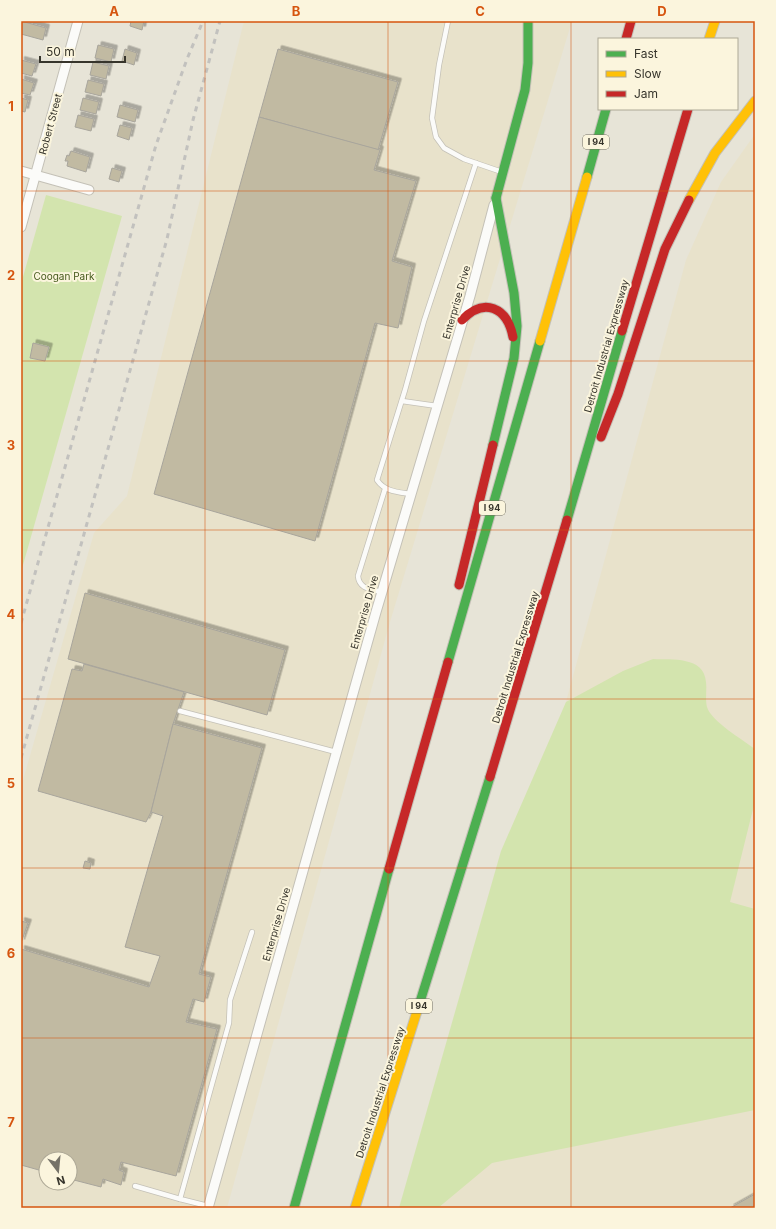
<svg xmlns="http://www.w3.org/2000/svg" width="776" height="1229" font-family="Inter,sans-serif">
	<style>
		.built { fill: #e8e2cb; fill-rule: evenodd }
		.green { fill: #d3e4ae }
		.building { fill: #c1baa2; stroke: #a8a59c; filter: url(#shadow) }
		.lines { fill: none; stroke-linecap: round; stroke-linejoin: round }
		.lane-casing { stroke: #c4c1b7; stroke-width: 6 }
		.street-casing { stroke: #c4c1b7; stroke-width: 11 }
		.fast-casing { stroke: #c4c1b7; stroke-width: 11 }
		.slow-casing { stroke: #c4c1b7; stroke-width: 11 }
		.jam-casing { stroke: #c4c1b7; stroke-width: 11 }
		.lane { stroke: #fbfbf9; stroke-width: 4.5 }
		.street { stroke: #fbfbf9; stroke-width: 9 }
		.fast { stroke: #4caf50; stroke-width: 9 }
		.slow { stroke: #ffc107; stroke-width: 9 }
		.jam { stroke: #c62828; stroke-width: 9 }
		.rail { stroke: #c2c1be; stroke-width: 3; stroke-dasharray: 5 5; stroke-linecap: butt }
		.grid { fill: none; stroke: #d6550f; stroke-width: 1; stroke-opacity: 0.55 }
		.labels { text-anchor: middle; stroke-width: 4; stroke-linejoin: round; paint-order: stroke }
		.shield { fill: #fbf5dd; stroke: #726f61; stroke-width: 1 }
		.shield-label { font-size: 9px; font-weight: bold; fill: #37352c }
		.street-label { font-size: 10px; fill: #37352c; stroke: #fbf5dd }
		.park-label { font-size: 10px; fill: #45591c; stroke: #fbf5dd }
		.neatline { fill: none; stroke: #d6550f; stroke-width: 1.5 }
		.grid-label { font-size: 13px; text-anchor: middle; font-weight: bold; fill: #d6550f }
	</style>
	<defs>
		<filter id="shadow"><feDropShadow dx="3.5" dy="-3.5" stdDeviation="0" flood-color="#0004"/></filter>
	</defs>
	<rect width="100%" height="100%" fill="#e7e4d7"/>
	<g class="built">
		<path d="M 244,21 L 572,21 L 390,622 L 227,1208 L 21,1208 L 21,787 L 94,533 L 127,496 ZM 46,1159 L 70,1159 L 70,1183 L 46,1183 Z"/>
		<polygon points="755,134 755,1208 400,1208 566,702 686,260 721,182"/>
	</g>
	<g class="green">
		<polygon points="46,195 122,216 21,572 21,284"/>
		<path d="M 653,659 C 672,660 704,656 706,682 C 707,690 705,699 707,707 C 711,721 743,740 755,749 L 755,801 L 730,902 L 755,909 L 755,1110 L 492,1163 L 438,1208 L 399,1208 L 501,851 L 566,702 L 623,671 Z"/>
	</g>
	<g class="building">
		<polygon points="21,21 46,28 43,40 21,34"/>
		<polygon points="131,21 144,21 142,30 130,26"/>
		<polygon points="98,45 114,49 111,62 95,58"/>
		<polygon points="125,49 137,53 134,65 122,61"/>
		<polygon points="278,49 398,82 378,150 259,117"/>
		<polygon points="21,60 36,64 32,76 21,73"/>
		<polygon points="93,62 109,66 106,79 90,75"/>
		<polygon points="21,79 34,83 30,95 21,93"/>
		<polygon points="88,80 104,84 101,96 85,92"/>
		<polygon points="21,98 28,100 25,112 21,111"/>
		<polygon points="83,98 99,102 96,114 80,110"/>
		<polygon points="120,105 138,110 135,122 117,117"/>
		<polygon points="78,115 94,119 91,131 75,127"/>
		<polygon points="259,117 380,150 374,170 416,181 392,261 412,267 398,328 375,323 315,541 154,494"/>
		<polygon points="120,125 132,128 129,140 117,136"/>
		<polygon points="71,151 90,157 86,172 67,166 68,161 65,161 67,155 69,156"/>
		<polygon points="112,168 122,171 119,182 109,179"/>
		<polygon points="33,343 49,347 45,361 30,358"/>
		<polygon points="85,593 285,650 267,715 68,659"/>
		<polygon points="84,664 184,692 173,724 151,812 146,822 38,791 72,669 82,671"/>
		<polygon points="173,724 262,748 199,974 211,977 204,1002 193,999 186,1022 217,1029 176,1176 121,1162 119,1170 124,1172 121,1185 103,1179 101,1187 70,1179 70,1159 46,1159 46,1172 21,1165 21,949 149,987 160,956 125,947 163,816 151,812"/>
		<polygon points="85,861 91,863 90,869 83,868"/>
		<polygon points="21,921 28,923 21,943"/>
		<polygon points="755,1194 755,1208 730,1208"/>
	</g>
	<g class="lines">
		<defs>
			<g id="lane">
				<polyline points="448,21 439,65 432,118 436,137 444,148 464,159 502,172"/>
				<polyline points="402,401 437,406"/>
				<path d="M 411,494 C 398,492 385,492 377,480 L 405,390 L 424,321 L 476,163"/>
				<path d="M 381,592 C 371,589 359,589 358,576 L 385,489"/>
				<polyline points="180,711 336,752"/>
				<polyline points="135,1186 180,1199"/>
				<polyline points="208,1206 180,1199 229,1023 230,1000 252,932"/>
			</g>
			<g id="street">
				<polyline points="21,171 89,190"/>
				<polyline points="21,227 78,21"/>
				<polyline points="208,1208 376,612 470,296 494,205"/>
			</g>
			<g id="fast">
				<polyline points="587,177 606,109"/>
				<polyline points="496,198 525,90 528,63 528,21"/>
				<polyline points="493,445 514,358 517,326 514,293 496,198"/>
				<polyline points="567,520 622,331"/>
				<polyline points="448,662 540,341"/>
				<polyline points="419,1005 490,777"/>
				<polyline points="294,1208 389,869"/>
			</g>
			<g id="slow">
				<polyline points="709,39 715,21"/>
				<polyline points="689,200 715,153 755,101"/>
				<polyline points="540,341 587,177"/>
				<polyline points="355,1208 419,1005"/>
			</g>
			<g id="jam">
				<polyline points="626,39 631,21"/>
				<path d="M 462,320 C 484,297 507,307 513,337"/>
				<polyline points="622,331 688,109"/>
				<polyline points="601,437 618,394 665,249 689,200"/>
				<polyline points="459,585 493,445"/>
				<polyline points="490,777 567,520"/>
				<polyline points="389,869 448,662"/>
			</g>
		</defs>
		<use href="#lane" class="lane-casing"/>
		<use href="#street" class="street-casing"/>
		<use href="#fast" class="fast-casing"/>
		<use href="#slow" class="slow-casing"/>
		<use href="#jam" class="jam-casing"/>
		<use href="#lane" class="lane"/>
		<use href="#street" class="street"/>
		<use href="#fast" class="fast"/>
		<use href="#slow" class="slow"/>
		<use href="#jam" class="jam"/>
		<g class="rail">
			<polyline points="21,623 156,145 187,59 203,21"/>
			<polyline points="21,758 167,239 193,120 220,21"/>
		</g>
	</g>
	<path class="grid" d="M 205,21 L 205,1208M 388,21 L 388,1208M 571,21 L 571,1208M 21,191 L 755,191M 21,361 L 755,361M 21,530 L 755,530M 21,699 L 755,699M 21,868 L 755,868M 21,1038 L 755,1038"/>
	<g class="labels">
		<g class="shield">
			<rect x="583" y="135" width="26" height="14" rx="3"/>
			<rect x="479" y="501" width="26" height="14" rx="3"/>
			<rect x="406" y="999" width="26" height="14" rx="3"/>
		</g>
		<g class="shield-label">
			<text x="596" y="145">I 94</text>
			<text x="492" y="511">I 94</text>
			<text x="419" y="1009">I 94</text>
		</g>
		<g class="street-label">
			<text transform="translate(50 124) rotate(-75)" y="4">Robert Street</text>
			<text transform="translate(456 302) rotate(-74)" y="4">Enterprise Drive</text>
			<text transform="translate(606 346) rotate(-74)" y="4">Detroit Industrial Expressway</text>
			<text transform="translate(364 612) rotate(-74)" y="4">Enterprise Drive</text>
			<text transform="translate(515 657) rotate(-73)" y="4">Detroit Industrial Expressway</text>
			<text transform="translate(276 924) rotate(-74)" y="4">Enterprise Drive</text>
			<text transform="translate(380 1092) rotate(-72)" y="4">Detroit Industrial Expressway</text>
		</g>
		<g class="park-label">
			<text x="64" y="280">Coogan Park</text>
		</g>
	</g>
	<rect width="776" height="1229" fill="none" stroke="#fbf5dd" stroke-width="44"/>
	<rect x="598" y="38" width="140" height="72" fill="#fbf5dd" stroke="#ada896"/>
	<rect x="606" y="51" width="20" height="6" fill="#4caf50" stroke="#ada896"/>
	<text x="634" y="58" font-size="12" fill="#37352c">Fast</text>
	<rect x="606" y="71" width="20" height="6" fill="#ffc107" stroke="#ada896"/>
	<text x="634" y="78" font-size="12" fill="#37352c">Slow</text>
	<rect x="606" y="91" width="20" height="6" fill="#c62828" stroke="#ada896"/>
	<text x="634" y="98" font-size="12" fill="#37352c">Jam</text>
	<g transform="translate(58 1171) rotate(164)"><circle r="19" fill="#fbf5dd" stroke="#ada896"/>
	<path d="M0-3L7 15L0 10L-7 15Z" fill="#757268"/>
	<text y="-6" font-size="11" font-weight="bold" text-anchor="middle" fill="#37352c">N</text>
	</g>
	<path d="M40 56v6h85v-6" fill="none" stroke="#37352c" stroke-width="2"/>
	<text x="46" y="56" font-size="12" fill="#37352c" stroke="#fbf5dd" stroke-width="3" paint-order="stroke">50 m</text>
	<rect x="22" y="22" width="732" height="1185" class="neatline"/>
	<g class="grid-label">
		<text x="114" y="16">A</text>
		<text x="296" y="16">B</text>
		<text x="480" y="16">C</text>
		<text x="662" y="16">D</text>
		<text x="11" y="111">1</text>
		<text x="11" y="280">2</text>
		<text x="11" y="450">3</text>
		<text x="11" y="619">4</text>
		<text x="11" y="788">5</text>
		<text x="11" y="958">6</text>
		<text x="11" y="1127">7</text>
	</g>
</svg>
